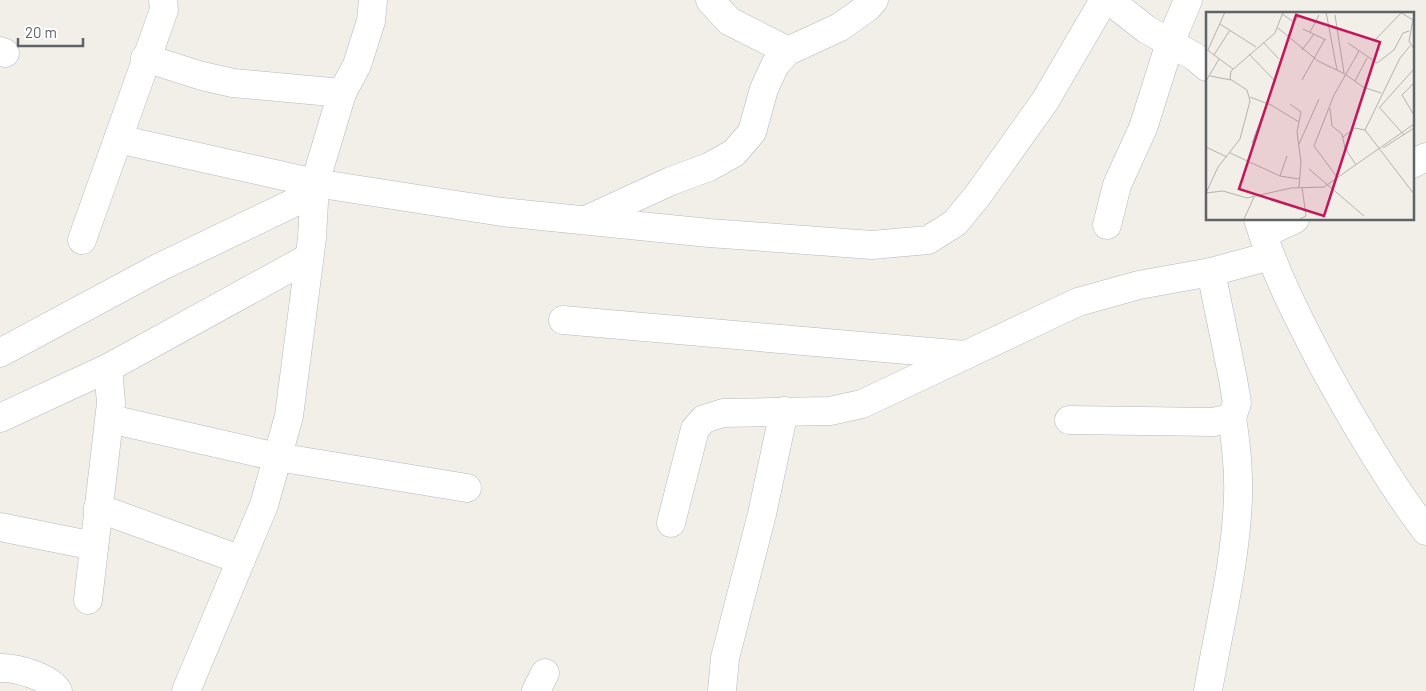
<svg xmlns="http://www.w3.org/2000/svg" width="1426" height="691" font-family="Barlow,sans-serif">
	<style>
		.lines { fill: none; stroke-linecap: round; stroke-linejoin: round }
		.minor-casing { stroke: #b5b8bc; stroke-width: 29 }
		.minor { stroke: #fff; stroke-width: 28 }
		.inset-road { fill: none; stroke: #b3b3b1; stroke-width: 1 }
		.view { fill: #c2185b; fill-opacity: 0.15; stroke: #c2185b; stroke-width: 2.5 }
		.inset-edge { fill: none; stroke: #5f6368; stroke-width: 2.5 }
	</style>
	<rect width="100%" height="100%" fill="#f1efe8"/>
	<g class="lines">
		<defs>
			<g id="minor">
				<polyline points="710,0 729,21 788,51"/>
				<polyline points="1109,0 1146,29 1195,57 1207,67"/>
				<polyline points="0,51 5,53"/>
				<polyline points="145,58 202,76 233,83 342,93"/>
				<polyline points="118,139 315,183 502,212 709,233 872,245 928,240 955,223 978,195 1045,101 1104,0"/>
				<polyline points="1412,164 1426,157"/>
				<path d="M 1258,219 C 1273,269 1297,316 1321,362 C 1353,421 1386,478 1426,531"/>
				<polyline points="586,220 671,181 709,167 734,153 752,132 764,89 775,65 788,51 840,27 868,7 874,0"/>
				<polyline points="1107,225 1117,185 1143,128 1170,43 1188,0"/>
				<polyline points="1263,234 1295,219"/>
				<polyline points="82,240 164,10 163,0"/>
				<polyline points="563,320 965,355"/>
				<polyline points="0,353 156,269 314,193"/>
				<polyline points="0,418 108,368 308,258"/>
				<polyline points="110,419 277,457 467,488"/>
				<polyline points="1069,420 1214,422 1232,417 1237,403 1233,379 1211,272"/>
				<polyline points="98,508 241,560"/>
				<polyline points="671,523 695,429 704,419 723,413 830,411 862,404 1078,302 1139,285 1211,272 1270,256"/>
				<polyline points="0,527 94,546"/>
				<polyline points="88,600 111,403 108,368"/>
				<path d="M 0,668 C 16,667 49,677 58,691"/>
				<polyline points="186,691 264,505 289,416 312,238 315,183 342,93 357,65 371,21 373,0"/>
				<polyline points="536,691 545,673"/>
				<polyline points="722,691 725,658 762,514 784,411"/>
				<path d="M 1208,691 C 1219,627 1236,562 1238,497 C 1239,470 1236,443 1232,417"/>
			</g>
		</defs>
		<use href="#minor" class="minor-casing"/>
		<use href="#minor" class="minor"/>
	</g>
	<g transform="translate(1206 12)">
		<rect width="208" height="208" fill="#f1efe8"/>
		<path class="inset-road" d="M 120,0 L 131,58M 194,0 L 207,8M 76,2 L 88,10 L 93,4 L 89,0M 129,3 L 138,61M 207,8 L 203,29 L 208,37M 14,12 L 50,35M 72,16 L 112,49 L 139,62 L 157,75 L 175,81M 97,17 L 120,28M 104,20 L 113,3M 168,29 L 196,0M 57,30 L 73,47M 142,31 L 171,51 L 188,38 L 197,21 L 203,19M 204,34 L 194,46 L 159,118 L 208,182M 0,37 L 27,57M 2,38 L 19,0M 96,38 L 108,22M 43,42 L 70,70M 8,43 L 24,18M 4,64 L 25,68M 96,68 L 119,27M 0,69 L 13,47M 149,69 L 161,46M 208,71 L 196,83 L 208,103M 44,85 L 65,93 L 93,110M 84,92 L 95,100 L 91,120 L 95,150 L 93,175M 173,95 L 198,123M 124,96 L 126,114 L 136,122 L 139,136 L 150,153M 173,96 L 208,57M 137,125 L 149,116 L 159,118M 46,131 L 61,91M 93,132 L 113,87M 0,135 L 21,145M 177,136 L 208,116M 24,141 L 74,164M 81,144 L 74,164 L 93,167M 103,157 L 158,204M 131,165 L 108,134 L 128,83 L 153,39M 0,181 L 17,179 L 41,186 L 85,176 L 118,175 L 208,112M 0,181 L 12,155 L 34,127 L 44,89 L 41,78 L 24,67 L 25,59 L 69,21 L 77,0M 38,207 L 48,185M 94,207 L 100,204 L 96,175"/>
		<path class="view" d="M 90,3 L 174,30 L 118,204 L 33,177 Z"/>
		<rect width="208" height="208" class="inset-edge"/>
	</g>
	<path d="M18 38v8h65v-8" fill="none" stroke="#5f6368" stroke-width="2.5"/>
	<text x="25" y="38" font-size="15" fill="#5f6368" stroke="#ffffff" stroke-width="4" paint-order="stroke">20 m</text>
</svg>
